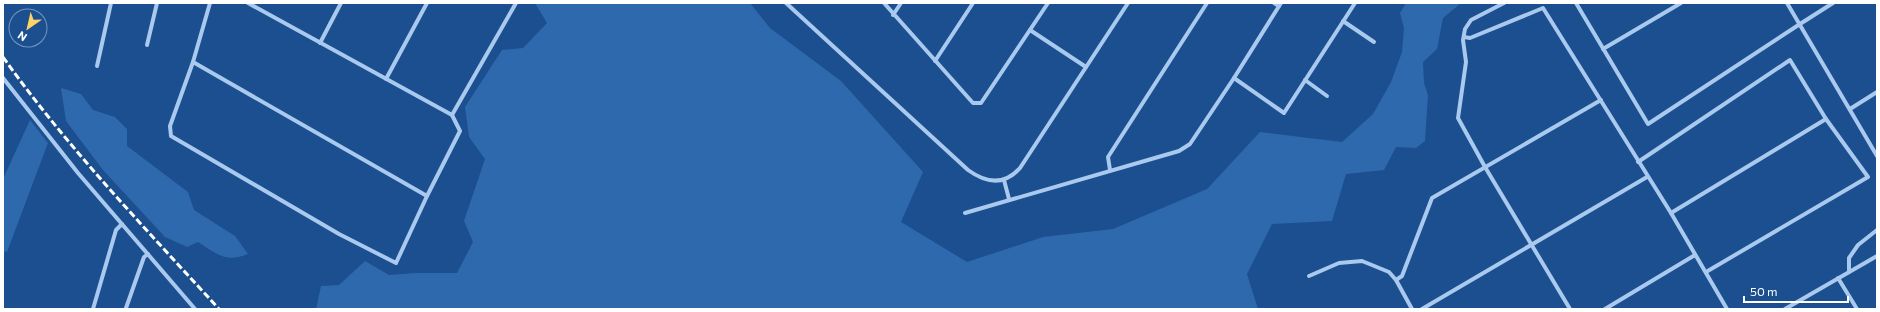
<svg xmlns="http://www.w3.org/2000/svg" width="1880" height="312" font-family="Commissioner,sans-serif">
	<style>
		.green { fill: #2e69ad }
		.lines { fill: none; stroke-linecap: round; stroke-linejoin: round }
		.minor { stroke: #a9c9ee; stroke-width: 4 }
		.rail { stroke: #fff; stroke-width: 3; stroke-dasharray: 7 3; stroke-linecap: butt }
	</style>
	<rect width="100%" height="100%" fill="#1b4f8f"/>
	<g class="green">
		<polygon points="535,3 750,3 770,28 841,81 923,172 901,222 967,262 1043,237 1113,229 1207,189 1260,132 1342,142 1373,114 1391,82 1402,52 1404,28 1400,13 1406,3 1461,3 1443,18 1437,49 1423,62 1424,83 1428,95 1425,141 1416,148 1396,147 1384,170 1346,174 1332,221 1272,224 1247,274 1258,309 316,309 321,286 339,285 365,261 389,275 416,273 457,273 473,242 464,221 485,159 469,137 465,107 502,50 523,48 547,23"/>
		<path d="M 61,88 L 81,94 L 93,110 L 115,117 L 127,129 L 127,146 L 188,192 L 194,210 L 235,236 L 248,254 C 225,263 217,254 198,242 L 187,247 L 165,237 L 103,170 L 66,121 Z"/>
		<polygon points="30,120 48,143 7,252 3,251 3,179"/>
	</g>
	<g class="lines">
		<g class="minor">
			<polyline points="210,3 193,62 170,126 171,136 339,234 396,263 427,196 460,131 452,115 248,3"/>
			<path d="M 786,3 L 968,170 C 986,183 1004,186 1020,168 L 1128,3"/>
			<polyline points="884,3 973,103 981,103 1048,3"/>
			<polyline points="1274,3 1279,6"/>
			<polyline points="1504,3 1471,20 1465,29 1463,40 1466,62 1458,118 1485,167 1570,309"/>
			<polyline points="1576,3 1648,124 1800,24 1833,3"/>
			<polyline points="1787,3 1877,156"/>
			<polyline points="893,15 901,3"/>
			<polyline points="1343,21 1374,42"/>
			<polyline points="1030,30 1086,67"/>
			<polyline points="1464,37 1470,38 1543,8 1671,213 1727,309"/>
			<polyline points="320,43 341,3"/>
			<polyline points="147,45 157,3"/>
			<polyline points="1603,49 1681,3"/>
			<polyline points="935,61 973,3"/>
			<polyline points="193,62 427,196"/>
			<polyline points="97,66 111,3"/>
			<polyline points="3,78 78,173 195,309"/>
			<polyline points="1234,78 1284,113 1355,3"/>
			<polyline points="386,79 427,3"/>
			<polyline points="1305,80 1327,96"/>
			<polyline points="1850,109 1877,92"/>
			<polyline points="452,115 516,3"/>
			<polyline points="1638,162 1790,60 1826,119 1868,177 1706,272"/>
			<polyline points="1110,170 1108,157 1207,3"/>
			<polyline points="1004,180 1009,199"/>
			<polyline points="965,213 1179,151 1190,144 1234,78 1281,3"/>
			<polyline points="1671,213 1826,119"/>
			<polyline points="1849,272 1849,258 1858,245 1877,230"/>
			<polyline points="1309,276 1339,263 1362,261 1389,272 1396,280 1412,309"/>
			<polyline points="1838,278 1857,309"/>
			<polyline points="1396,280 1402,276 1432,198 1601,100"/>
			<polyline points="126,308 144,257 148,254"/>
			<polyline points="93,309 116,230 122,224"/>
			<polyline points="1422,309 1647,177"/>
			<polyline points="1605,309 1695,255"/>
			<polyline points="1785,309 1877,256"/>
		</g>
		<path class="rail" d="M 3,57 C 67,147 144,227 219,309"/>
	</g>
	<rect width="1880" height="312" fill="none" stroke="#ffffff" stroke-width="8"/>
	<g transform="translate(28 28) rotate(214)"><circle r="19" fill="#1b4f8f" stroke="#7695bc"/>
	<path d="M0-3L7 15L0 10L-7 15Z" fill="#ffd166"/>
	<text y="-6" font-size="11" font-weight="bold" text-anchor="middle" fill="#ffffff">N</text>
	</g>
	<path d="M1744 296v6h104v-6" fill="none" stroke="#ffffff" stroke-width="2"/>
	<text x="1750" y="296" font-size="12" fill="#ffffff" stroke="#1b4f8f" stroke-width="3" paint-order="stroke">50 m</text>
</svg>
